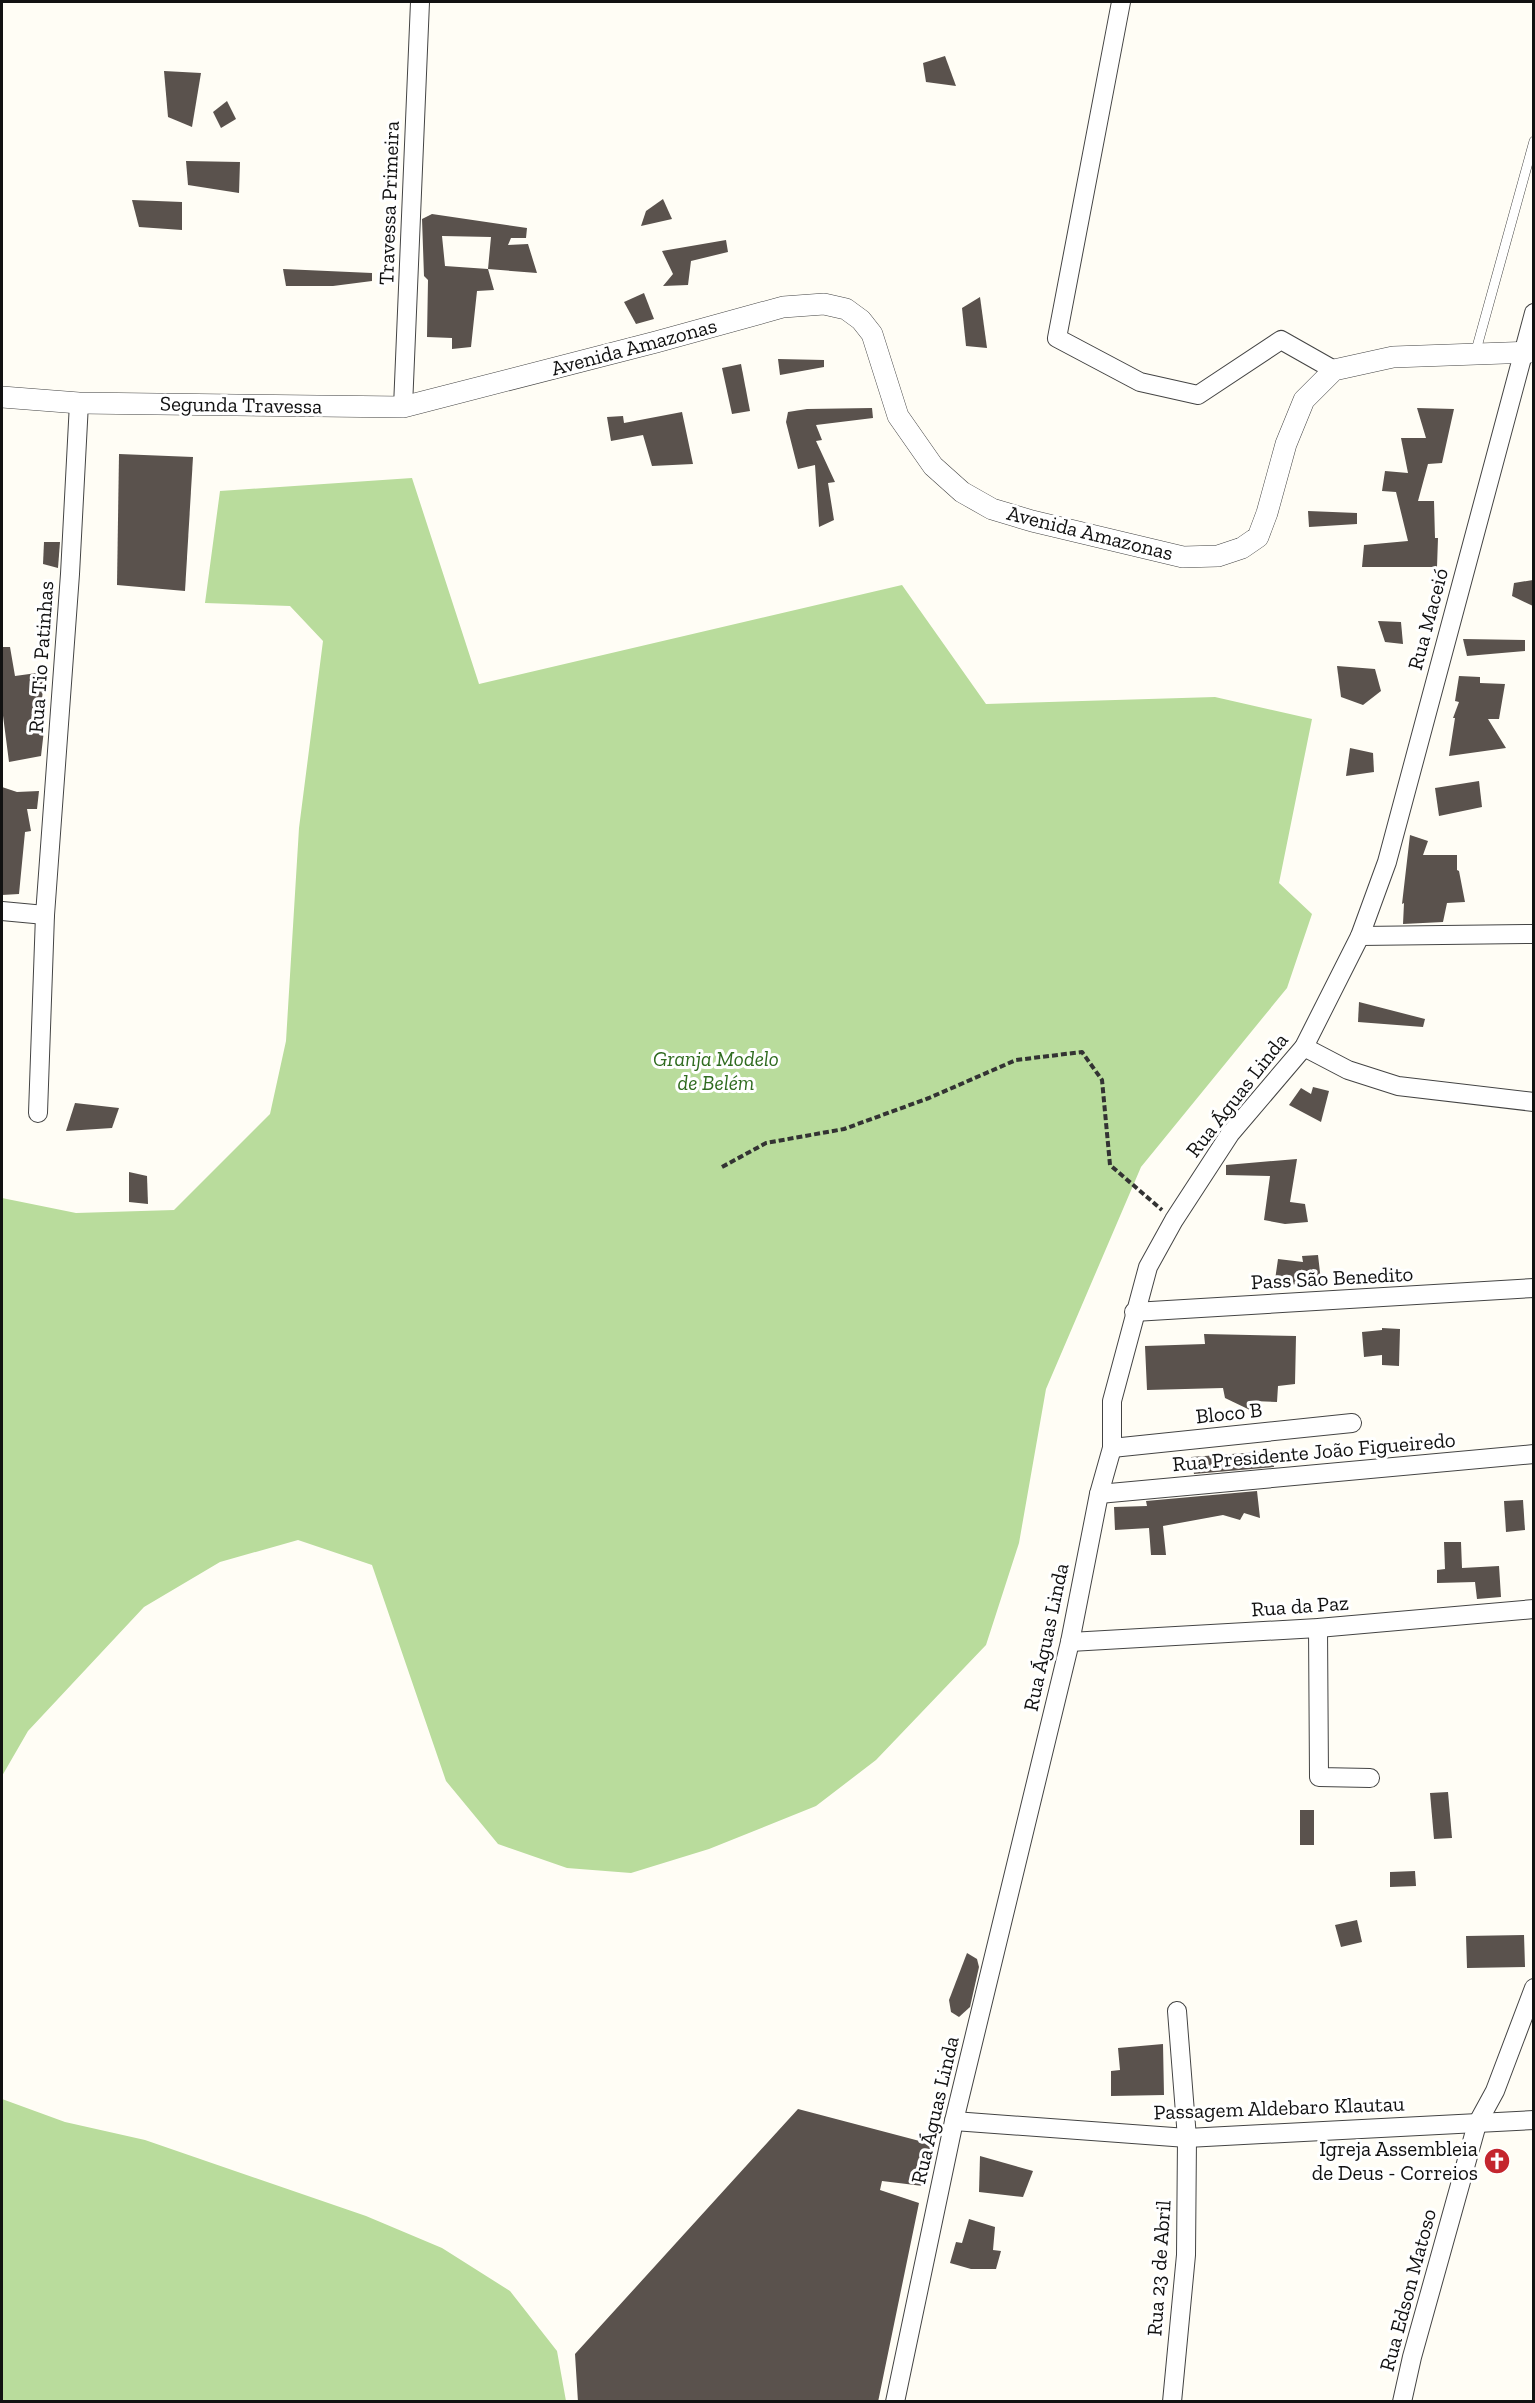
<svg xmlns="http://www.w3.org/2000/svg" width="1535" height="2403" font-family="'Zilla Slab',serif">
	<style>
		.forest { fill: #b9dc9c }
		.building { fill: #5a524d; fill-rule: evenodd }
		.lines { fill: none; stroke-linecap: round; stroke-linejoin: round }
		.service-casing { stroke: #444; stroke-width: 10 }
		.minor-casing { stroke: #444; stroke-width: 20 }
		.tertiary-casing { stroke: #444; stroke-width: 22 }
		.path { stroke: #333; stroke-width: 4; stroke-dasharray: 6 3; stroke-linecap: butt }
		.service { stroke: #fff; stroke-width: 9 }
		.minor { stroke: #fff; stroke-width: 18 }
		.tertiary { stroke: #fff; stroke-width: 21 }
		.labels { text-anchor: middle; stroke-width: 6; stroke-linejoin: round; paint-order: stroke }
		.street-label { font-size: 21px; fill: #111; stroke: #fff }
		.park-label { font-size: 21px; font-style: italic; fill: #2f6b1f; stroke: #fff }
		.poi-label { font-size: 21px; fill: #111; stroke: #fff; text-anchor: end }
	</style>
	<rect width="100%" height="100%" fill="#fffdf5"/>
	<g class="forest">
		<polygon points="412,478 479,684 902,585 986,704 1215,697 1312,719 1279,883 1312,914 1287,988 1141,1167 1046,1389 1019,1543 986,1645 876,1760 816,1806 709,1849 631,1873 567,1868 498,1844 446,1781 372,1565 298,1540 220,1562 144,1607 28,1731 2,1776 2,1198 76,1213 174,1210 270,1114 286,1041 299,828 323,641 290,606 205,603 220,491"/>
		<polygon points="2,2099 65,2122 145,2140 366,2216 442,2248 510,2291 557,2351 566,2401 2,2401"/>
	</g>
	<g class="building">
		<polygon points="945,56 956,86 926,82 923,63"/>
		<polygon points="164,71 201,73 192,127 168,117"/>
		<polygon points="227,101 236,119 221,128 213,112"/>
		<polygon points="186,161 240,162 239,193 188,185"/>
		<polygon points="663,199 672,219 641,226 646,211"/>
		<polygon points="132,200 182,202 182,230 139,227"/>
		<path d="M 432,214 L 527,228 L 526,238 L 511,238 L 508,245 L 528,244 L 537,273 L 488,269 L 494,290 L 477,291 L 471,347 L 452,349 L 452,338 L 427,337 L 428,280 L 424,276 L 422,219 ZM 442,236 L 491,237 L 488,269 L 445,266 Z"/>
		<polygon points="726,240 728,252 691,261 688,285 663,286 673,274 662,251"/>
		<polygon points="283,269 372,273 372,281 333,286 286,286"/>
		<polygon points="644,293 654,319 636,324 624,302"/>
		<polygon points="980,297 987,348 966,346 962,308"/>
		<polygon points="778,359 824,360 824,367 780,375"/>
		<polygon points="741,364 750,411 732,414 722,368"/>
		<polygon points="872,408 873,418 816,425 822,440 816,441 835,482 828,483 834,520 819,527 815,465 798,469 786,422 788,412 807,409"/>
		<polygon points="1417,408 1454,409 1442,463 1428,464 1418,501 1434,501 1435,538 1438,538 1437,567 1362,567 1364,545 1408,541 1396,492 1382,491 1385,471 1408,473 1401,438 1426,438"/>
		<polygon points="682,412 693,464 652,466 643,435 611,441 607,417 623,416 624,423"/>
		<polygon points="119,454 193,457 185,591 117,585"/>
		<polygon points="1308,511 1357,513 1357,524 1309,527"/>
		<polygon points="44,542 60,542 58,568 43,564"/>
		<polygon points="1533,580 1533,606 1512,596 1514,583"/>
		<polygon points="1378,621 1401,622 1403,644 1385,642"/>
		<polygon points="1463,639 1525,640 1525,651 1467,656"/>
		<polygon points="2,647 10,647 15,676 44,672 40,730 44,730 41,756 9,762 2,708"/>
		<polygon points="1337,666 1375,669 1381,691 1363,705 1341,697"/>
		<polygon points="1459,676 1480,677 1480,683 1505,684 1499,719 1488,719 1506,748 1449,756 1455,718 1453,718 1459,702 1455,701"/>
		<polygon points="1350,748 1373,753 1374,772 1346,776"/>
		<polygon points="1479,781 1482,807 1439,816 1435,788"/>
		<polygon points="2,787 17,792 39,791 37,809 27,809 31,831 25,832 19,894 2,895"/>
		<polygon points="1410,835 1428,841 1423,855 1457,855 1457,870 1459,871 1465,902 1447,903 1443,922 1403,924 1404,903 1402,904"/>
		<polygon points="1359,1002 1425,1019 1423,1027 1358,1022"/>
		<polygon points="1313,1087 1329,1091 1321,1122 1289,1105 1301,1088 1311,1094"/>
		<polygon points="75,1103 119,1108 112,1128 66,1131"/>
		<polygon points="1297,1159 1290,1202 1305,1204 1308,1222 1285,1224 1264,1220 1270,1176 1226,1175 1226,1165"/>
		<polygon points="129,1172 147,1176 148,1204 129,1202"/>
		<polygon points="1318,1255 1321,1281 1274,1287 1278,1259 1303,1262 1302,1256"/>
		<polygon points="1382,1328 1400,1329 1399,1366 1382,1365 1382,1355 1364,1357 1362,1332 1382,1330"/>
		<polygon points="1204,1334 1296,1336 1295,1384 1278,1386 1277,1402 1253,1401 1250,1410 1225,1398 1223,1388 1147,1390 1145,1346 1205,1344"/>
		<polygon points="1273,1451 1274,1467 1194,1474 1191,1457"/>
		<polygon points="1257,1491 1260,1518 1244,1513 1240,1520 1223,1515 1163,1526 1166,1555 1151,1555 1149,1528 1115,1530 1114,1507 1147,1506 1146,1501"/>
		<polygon points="1523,1500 1525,1530 1506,1532 1504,1501"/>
		<polygon points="1444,1542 1461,1542 1462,1568 1499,1566 1501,1597 1477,1599 1475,1582 1437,1583 1437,1570 1445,1569"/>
		<polygon points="1448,1792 1452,1838 1434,1839 1430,1793"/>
		<rect x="1300" y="1810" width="14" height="35"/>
		<polygon points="1415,1871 1416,1886 1390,1887 1390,1872"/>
		<polygon points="1357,1920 1362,1942 1341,1947 1335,1925"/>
		<polygon points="1524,1935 1525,1967 1467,1968 1466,1936"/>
		<polygon points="967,1953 977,1959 979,1967 970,2007 959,2017 951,2012 949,2000"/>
		<polygon points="1163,2044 1164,2095 1111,2096 1111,2071 1120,2070 1118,2048"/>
		<polygon points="798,2109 931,2144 923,2186 882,2181 880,2190 919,2203 878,2402 578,2402 575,2354"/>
		<polygon points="980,2156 1033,2171 1023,2197 979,2192"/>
		<polygon points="969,2219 995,2227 993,2250 1001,2251 996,2269 971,2269 950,2263 956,2242 962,2243"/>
	</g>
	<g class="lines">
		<defs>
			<polyline id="service" points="1475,354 1534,141"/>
			<g id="minor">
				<polyline points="1121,2 1057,338 1140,382 1198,395 1281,340 1334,370"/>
				<polyline points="403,407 420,2"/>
				<polyline points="2,911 45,915"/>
				<polyline points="1360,936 1534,934"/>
				<polyline points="1304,1047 1348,1070 1398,1086 1534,1102"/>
				<polyline points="38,1113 45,915 70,574 79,403"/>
				<polyline points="1134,1312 1534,1288"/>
				<polyline points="1112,1448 1352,1423"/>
				<polyline points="1099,1494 1534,1454"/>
				<polyline points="1318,1628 1319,1777 1370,1778"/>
				<polyline points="1070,1642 1318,1628 1534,1609"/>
				<polyline points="954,2121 1187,2138 1534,2120"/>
				<polyline points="895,2402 954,2121 1070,1642 1099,1494 1112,1448 1112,1401 1148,1267 1174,1220 1230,1134 1304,1047 1360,936 1387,862 1534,313"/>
				<polyline points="1172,2402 1186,2255 1187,2138 1177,2011"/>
				<polyline points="1402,2402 1412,2357 1477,2124 1495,2091 1534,1988"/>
			</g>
			<polyline id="tertiary" points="2,397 79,403 403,407 656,342 783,307 824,304 846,309 861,320 872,334 898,416 933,466 962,492 992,509 1032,521 1183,557 1218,556 1242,548 1258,537 1267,513 1286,444 1304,400 1334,370 1393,357 1534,352"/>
		</defs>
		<use href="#service" class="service-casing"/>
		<use href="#minor" class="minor-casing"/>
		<use href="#tertiary" class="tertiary-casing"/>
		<polyline class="path" points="722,1167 766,1143 844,1129 929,1098 1016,1060 1082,1052 1102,1080 1110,1165 1162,1210"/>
		<use href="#service" class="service"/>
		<use href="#minor" class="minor"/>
		<use href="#tertiary" class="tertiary"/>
	</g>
	<defs>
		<symbol id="church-disc" viewBox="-11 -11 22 22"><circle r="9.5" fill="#c4262e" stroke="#fff"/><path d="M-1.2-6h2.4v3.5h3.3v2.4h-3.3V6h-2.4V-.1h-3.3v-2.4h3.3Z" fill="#fff"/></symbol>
	</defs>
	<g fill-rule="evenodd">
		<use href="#church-disc" x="1482" y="2146" width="30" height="30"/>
	</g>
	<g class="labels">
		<g class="street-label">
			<text transform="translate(389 203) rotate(-88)" y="7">Travessa Primeira</text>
			<text transform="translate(634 347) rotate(-15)" y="7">Avenida Amazonas</text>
			<text transform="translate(241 405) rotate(1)" y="7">Segunda Travessa</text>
			<text transform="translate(1090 533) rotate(14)" y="7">Avenida Amazonas</text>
			<text transform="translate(1428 619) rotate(-75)" y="7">Rua Maceió</text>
			<text transform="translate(41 657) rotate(-86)" y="7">Rua Tio Patinhas</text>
			<text transform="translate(1237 1095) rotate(-52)" y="7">Rua Águas Linda</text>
			<text transform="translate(1332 1278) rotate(-3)" y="7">Pass São Benedito</text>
			<text transform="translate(1229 1413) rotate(-6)" y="7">Bloco B</text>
			<text transform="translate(1314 1452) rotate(-5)" y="7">Rua Presidente João Figueiredo</text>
			<text transform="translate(1300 1606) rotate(-4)" y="7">Rua da Paz</text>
			<text transform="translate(1046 1637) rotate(-78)" y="7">Rua Águas Linda</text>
			<text transform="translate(1279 2108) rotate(-2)" y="7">Passagem Aldebaro Klautau</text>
			<text transform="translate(935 2110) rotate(-77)" y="7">Rua Águas Linda</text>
			<text transform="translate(1159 2268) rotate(-86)" y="7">Rua 23 de Abril</text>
			<text transform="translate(1408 2290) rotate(-75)" y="7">Rua Edson Matoso</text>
		</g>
		<g class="park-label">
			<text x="716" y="1066">Granja Modelo<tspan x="716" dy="24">de Belém</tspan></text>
		</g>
		<g class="poi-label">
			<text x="1478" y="2156">Igreja Assembleia<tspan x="1478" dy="24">de Deus - Correios</tspan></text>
		</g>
	</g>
	<rect width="1535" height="2403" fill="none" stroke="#111111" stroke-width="6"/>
</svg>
